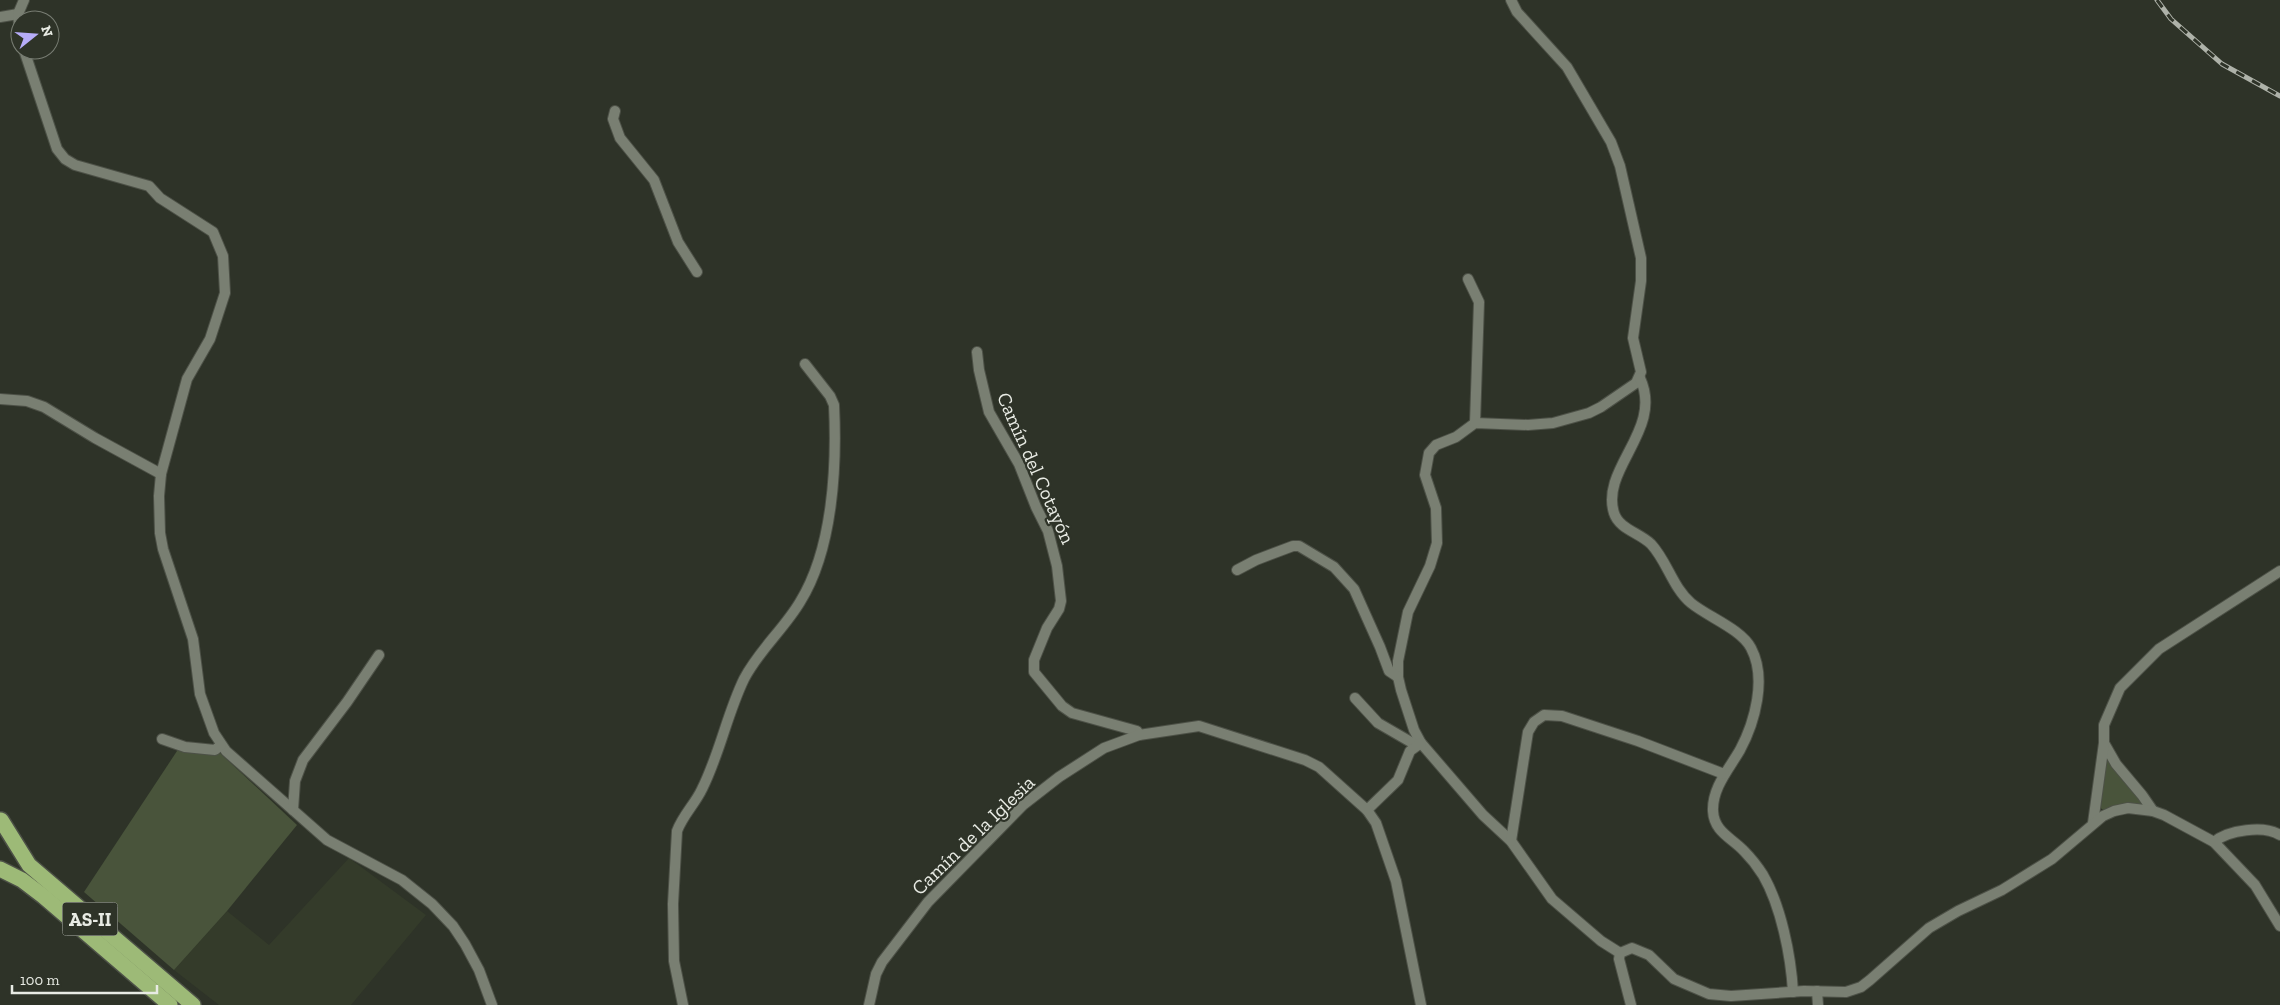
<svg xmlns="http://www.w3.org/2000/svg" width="2280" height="1005" font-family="'Zilla Slab',serif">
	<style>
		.built { fill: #343b2a }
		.green { fill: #49543b }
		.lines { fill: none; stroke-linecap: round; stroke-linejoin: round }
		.minor-casing { stroke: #4d5147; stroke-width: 12 }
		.highway-casing { stroke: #4d5147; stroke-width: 18 }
		.minor { stroke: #797f72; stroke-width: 10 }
		.highway { stroke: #9dba77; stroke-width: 15 }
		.rail-casing { stroke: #aeb2a9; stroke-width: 5 }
		.rail { stroke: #2e3328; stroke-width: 3; stroke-dasharray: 9; stroke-linecap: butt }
		.labels { text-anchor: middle; stroke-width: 4.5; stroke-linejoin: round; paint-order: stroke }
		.shield { fill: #2e3328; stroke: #b0b4ac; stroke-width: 1 }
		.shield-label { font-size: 19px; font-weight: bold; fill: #e8ebe4 }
		.street-label { font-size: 20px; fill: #e8ebe4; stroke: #2e3328 }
	</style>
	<rect width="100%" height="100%" fill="#2e3328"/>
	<polygon class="built" points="349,858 426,915 351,1005 219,1005 174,970 227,911 269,945"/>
	<g class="green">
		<polygon points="179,748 220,753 297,825 227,911 174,970 84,892"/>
		<path d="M 2109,751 L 2144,804 C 2133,814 2112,815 2100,808 L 2101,753 Z"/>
	</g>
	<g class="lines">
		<defs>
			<g id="minor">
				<polyline points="1511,0 1517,12 1567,67 1611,142 1620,166 1641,258 1641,281 1633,338 1641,372 1636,383 1601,407 1589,413 1553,423 1528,425 1475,423 1456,437 1436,445 1429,453 1425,475 1436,508 1437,543 1430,566 1408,612 1398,661 1398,677 1401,690 1414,730 1421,743 1483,815 1511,841 1552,899 1601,941 1620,953"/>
				<polyline points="0,17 18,14"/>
				<polyline points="20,35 18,14 24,0"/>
				<polyline points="24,50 57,149 65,159 75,165 149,186 160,198 213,232 223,256 225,293 210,339 187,379 161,474 159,496 160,533 163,549 193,639 200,694 214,733 226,751 327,840 402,880 432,904 453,926 465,944 479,970 492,1005"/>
				<polyline points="615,111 613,119 620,138 654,180 678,242 697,272"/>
				<polyline points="1468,279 1479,302 1475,423"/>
				<polyline points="977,352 979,370 989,412 1019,464 1036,507 1048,531 1057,566 1061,601 1059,609 1047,628 1034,660 1034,672 1062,706 1072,713 1137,731 1139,735"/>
				<path d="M 1640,378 C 1664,430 1600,468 1614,513 C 1619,529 1640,533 1651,544 C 1667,561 1673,588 1691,603 C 1708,617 1741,629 1751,648 C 1767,678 1755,722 1740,750 C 1729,769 1712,788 1713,811 C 1714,832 1732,838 1744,851 C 1751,858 1758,867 1763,875 C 1781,906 1791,956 1793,992"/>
				<polyline points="0,399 27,401 44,407 95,438 161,474"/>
				<polyline points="1237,570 1256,560 1293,546 1299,546 1334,567 1354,589 1380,647 1389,671 1398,677"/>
				<polyline points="1355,698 1378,723 1416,745"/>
				<polyline points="162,739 185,747 215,750 221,745"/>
				<polyline points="2104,743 2116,764 2142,795 2153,811"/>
				<polyline points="293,810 295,781 303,760 347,702 379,655"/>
				<polyline points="1367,810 1398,780 1410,751 1421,743"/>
				<polyline points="2093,823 2104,743 2104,725 2120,688 2159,649 2280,571"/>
				<polyline points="1511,841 1528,732 1534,722 1544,715 1562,716 1638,741 1724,774"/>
				<path d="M 2214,842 C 2228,830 2264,825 2280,835"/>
				<polyline points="1817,991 1818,1005"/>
				<path d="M 683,1005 L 674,961 L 673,904 L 677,831 C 683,815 695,804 702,789 C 720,753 727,714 744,679 C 759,650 784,629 800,602 C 833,549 837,466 834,405 L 830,396 L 805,364"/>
				<polyline points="869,1005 876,974 882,962 928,902 1023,805 1059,777 1104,748 1139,735 1199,726 1305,760 1319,767 1367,810 1376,823 1396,881 1421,1005"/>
				<polyline points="1631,1005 1619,959 1620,953 1632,948 1649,955 1674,979 1709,994 1731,996 1804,991 1846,992 1861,987 1870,980 1929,928 1958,911 2002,890 2052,859 2103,816 2114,811 2128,808 2153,811 2164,815 2214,842 2255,885 2280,926"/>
			</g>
			<g id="highway">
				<polyline points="1,820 29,865 193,1005"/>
				<polyline points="0,869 22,880 43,896 170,1005"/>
			</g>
		</defs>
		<use href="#minor" class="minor-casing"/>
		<use href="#highway" class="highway-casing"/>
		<use href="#minor" class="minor"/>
		<use href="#highway" class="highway"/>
		<defs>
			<polyline id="rail" points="2157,0 2171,19 2222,64 2280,96"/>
		</defs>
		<use href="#rail" class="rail-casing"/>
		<use href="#rail" class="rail"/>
	</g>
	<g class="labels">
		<rect class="shield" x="62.5" y="902.5" width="55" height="33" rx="4"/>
		<g class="shield-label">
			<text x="90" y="926">AS-II</text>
		</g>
		<g class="street-label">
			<text transform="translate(1036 468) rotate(66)" y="7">Camín del Cotayón</text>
			<text transform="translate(973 835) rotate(-44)" y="7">Camín de la Iglesia</text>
		</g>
	</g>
	<g transform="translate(35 35) rotate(73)"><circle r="24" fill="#2e3328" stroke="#787d73"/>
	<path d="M0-4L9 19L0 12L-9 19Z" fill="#b6acf8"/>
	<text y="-8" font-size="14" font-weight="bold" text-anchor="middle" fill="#e8ebe4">N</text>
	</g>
	<path d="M12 985v8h145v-8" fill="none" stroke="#e8ebe4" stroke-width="2.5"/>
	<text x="20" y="985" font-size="15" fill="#e8ebe4" stroke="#2e3328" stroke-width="4" paint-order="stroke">100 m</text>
</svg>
